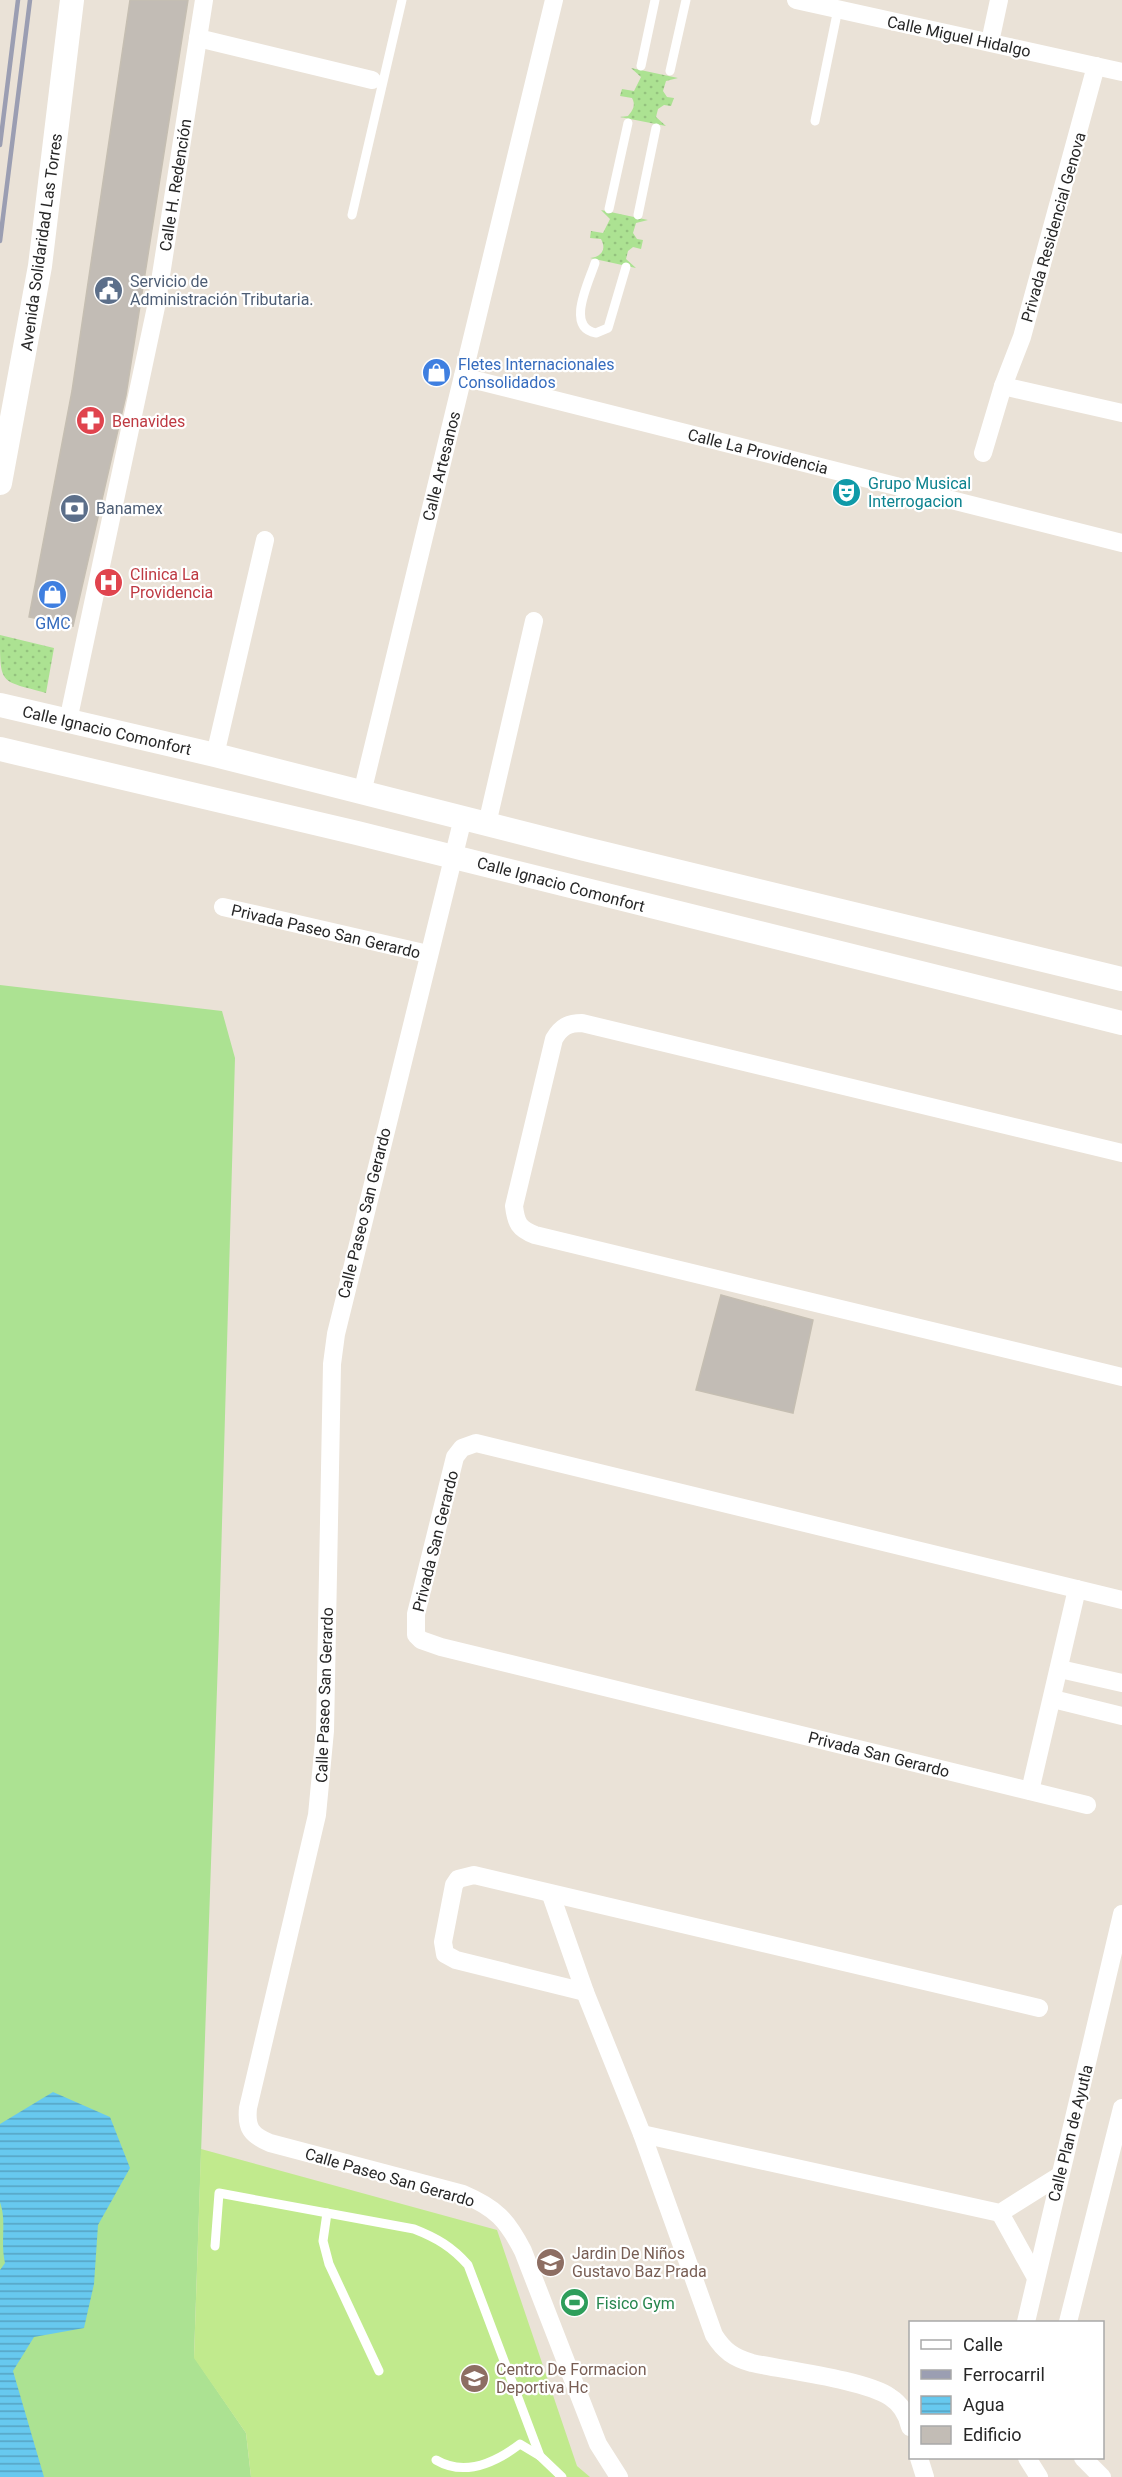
<svg xmlns="http://www.w3.org/2000/svg" width="1122" height="2477" font-family="Roboto,sans-serif">
	<style>
		.grass { fill: #ace292 }
		.garden { fill: url(#garden-dots) }
		.pitch { fill: #c1ea8d }
		.water { fill: url(#water-rules) }
		.building { fill: #c2bcb5; stroke: #c5beb2; stroke-width: 1.5 }
		.lines { fill: none; stroke-linecap: round; stroke-linejoin: round }
		.lane { stroke: #fff; stroke-width: 9 }
		.street { stroke: #fff; stroke-width: 18 }
		.secondary { stroke: #fff; stroke-width: 24 }
		.rail { stroke: #9b9eb2; stroke-width: 4.5 }
		.labels { text-anchor: middle; stroke-width: 4.5; stroke-linejoin: round; paint-order: stroke }
		.street-label { font-size: 16px; fill: #272727; stroke: #fff }
		.service-label { font-size: 16px; fill: #4e5e75; stroke: #fff; text-anchor: start }
		.shop-label { font-size: 16px; fill: #366cbe; stroke: #fff; text-anchor: start }
		.health-label { font-size: 16px; fill: #be3a42; stroke: #fff; text-anchor: start }
		.culture-label { font-size: 16px; fill: #0d838f; stroke: #fff; text-anchor: start }
		.education-label { font-size: 16px; fill: #785e54; stroke: #fff; text-anchor: start }
		.leisure-label { font-size: 16px; fill: #27864d; stroke: #fff; text-anchor: start }
	</style>
	<defs>
		<pattern id="garden-dots" width="8" height="8" patternUnits="userSpaceOnUse" patternTransform="scale(1.5)"><rect width="8" height="8" fill="#ace292"/><path d="M2 2h.1M6 6h.1" fill="none" stroke="#94c27e" stroke-width="1.8" stroke-linecap="round"/></pattern>
		<pattern id="water-rules" width="6" height="5" patternUnits="userSpaceOnUse" patternTransform="scale(1.5)"><rect width="6" height="5" fill="#67c9ef"/><path d="M0 2.5h6" fill="none" stroke="#55a3c2"/></pattern>
	</defs>
	<rect width="100%" height="100%" fill="#eae2d7"/>
	<polygon class="grass" points="0,985 222,1011 235,1058 219,1631 194,2357 246,2433 251,2477 0,2477"/>
	<g class="garden">
		<path d="M 631,68 L 678,78 L 666,81 L 663,91 L 667,97 L 674,98 L 671,106 L 664,105 L 658,109 L 656,117 L 666,126 L 620,117 L 628,116 C 633,110 636,105 632,98 L 620,96 L 622,89 L 634,91 L 641,77 Z"/>
		<path d="M 601,210 L 648,220 L 636,223 L 633,233 L 637,239 L 643,240 L 641,249 L 633,247 L 628,251 L 626,259 L 636,268 L 590,258 C 601,257 607,250 601,239 L 590,238 L 591,231 L 603,233 L 610,219 Z"/>
		<path d="M 0,635 L 54,648 L 46,693 C 0,680 0,686 0,635 Z"/>
	</g>
	<polygon class="pitch" points="201,2149 497,2230 577,2466 590,2477 251,2477 246,2433 194,2358"/>
	<path class="water" d="M 53,2092 L 110,2117 L 130,2168 L 98,2225 L 94,2284 L 84,2328 L 34,2337 L 13,2371 L 44,2477 L 0,2477 L 0,2270 L 5,2263 C 0,2241 7,2222 0,2202 L 0,2124 Z"/>
	<g class="building">
		<polygon points="130,0 188,0 126,395 73,626 29,617 72,391"/>
		<polygon points="721,1295 813,1320 793,1413 696,1390"/>
	</g>
	<g class="lines">
		<g class="lane">
			<polyline points="641,66 655,0"/>
			<polyline points="670,71 686,0"/>
			<polyline points="815,121 838,9"/>
			<polyline points="609,209 628,123"/>
			<polyline points="352,215 402,0"/>
			<polyline points="638,215 656,128"/>
			<path d="M 595,263 C 589,282 565,328 596,333 L 608,328 L 626,267"/>
			<polyline points="327,2213 323,2241 329,2264 379,2371"/>
			<path d="M 215,2246 L 219,2193 L 414,2229 C 437,2238 452,2247 468,2265 L 540,2456 L 562,2477"/>
			<path d="M 436,2460 C 465,2477 495,2463 520,2444 L 540,2456"/>
		</g>
		<g class="street">
			<polyline points="796,0 1122,72"/>
			<polyline points="198,38 372,80"/>
			<polyline points="990,42 999,0"/>
			<polyline points="463,377 1122,543"/>
			<polyline points="1003,386 1122,413"/>
			<polyline points="983,453 1003,386 1022,337 1096,66"/>
			<polyline points="68,721 156,307 204,0"/>
			<polyline points="215,755 265,540"/>
			<polyline points="362,793 554,0"/>
			<path d="M 463,818 L 336,1334 L 332,1364 L 325,1731 L 317,1815 L 248,2108 C 246,2128 251,2135 270,2143 L 463,2194 C 496,2208 507,2220 523,2251 L 598,2444 L 619,2477"/>
			<polyline points="487,824 534,621"/>
			<polyline points="223,907 428,954"/>
			<path d="M 1122,1153 L 582,1023 C 568,1023 561,1027 554,1039 L 514,1206 C 516,1223 519,1229 535,1235 L 1122,1377"/>
			<polyline points="1060,1669 1122,1683"/>
			<polyline points="1053,1699 1122,1716"/>
			<polyline points="1030,1791 1077,1589"/>
			<polyline points="1087,1805 441,1647 421,1640 416,1635 416,1614 455,1457 462,1448 476,1443 1122,1600"/>
			<path d="M 551,1895 L 585,1992 L 642,2134 L 714,2335 C 724,2351 734,2358 752,2363 C 784,2370 866,2380 890,2397 C 901,2404 907,2414 910,2427"/>
			<polyline points="585,1992 456,1960 445,1954 443,1942 454,1885 458,1879 474,1875 1039,2008"/>
			<polyline points="642,2134 1000,2213 1059,2176"/>
			<polyline points="1000,2213 1035,2276"/>
			<polyline points="1026,2322 1122,1914"/>
			<polyline points="1068,2322 1122,2108"/>
			<polyline points="919,2458 925,2477"/>
			<polyline points="1027,2458 1039,2477"/>
			<polyline points="1083,2458 1102,2477"/>
		</g>
		<g class="secondary">
			<polyline points="0,483 40,266 72,0"/>
			<polyline points="0,705 215,755 585,849 1122,979"/>
			<polyline points="0,749 357,833 1122,1023"/>
		</g>
		<g class="rail">
			<polyline points="0,145 18,0"/>
			<polyline points="0,241 30,0"/>
		</g>
	</g>
	<defs>
		<symbol id="civic-disc" viewBox="-11 -11 22 22"><circle r="9.5" fill="#5c6f8a" stroke="#fff"/><path d="M-.6-6.5H3V-4.5H.6V-3L4-1V1h2V6H-6V1h2V-1L-.6-3ZM-1.2 2.5V6h2.4V2.5Z" fill="#fff"/></symbol>
		<symbol id="shop-disc" viewBox="-11 -11 22 22"><circle r="9.5" fill="#3f7fe0" stroke="#fff"/><path d="M-5-2.5h2.3a2.7 3.5 0 0 1 5.4 0H5L5.5 6h-11ZM-1.5-2.5h3a1.5 2.3 0 0 0-3 0Z" fill="#fff"/></symbol>
		<symbol id="pharmacy-disc" viewBox="-11 -11 22 22"><circle r="9.5" fill="#e0444e" stroke="#fff"/><path d="M-2-6h4v4h4v4h-4v4h-4v-4h-4v-4h4Z" fill="#fff"/></symbol>
		<symbol id="theatre-disc" viewBox="-11 -11 22 22"><circle r="9.5" fill="#0f9aa8" stroke="#fff"/><path d="M-5-5.5Q0-4 5-5.5V0Q5 5 0 6Q-5 5-5 0ZM-3.3-2.5H-1v1.5H-3.3ZM1-2.5H3.3v1.5H1ZM-2.8 1Q0 5.5 2.8 1Z" fill="#fff"/></symbol>
		<symbol id="bank-disc" viewBox="-11 -11 22 22"><circle r="9.5" fill="#5c6f8a" stroke="#fff"/><path d="M-6-4H6V4H-6ZM0-2.3a2.3 2.3 0 1 0 0 4.6a2.3 2.3 0 1 0 0-4.6Z" fill="#fff"/></symbol>
		<symbol id="hospital-disc" viewBox="-11 -11 22 22"><circle r="9.5" fill="#e0444e" stroke="#fff"/><path d="M-5-5h3v3.5h4V-5h3V5h-3V1.5h-4V5h-3Z" fill="#fff"/></symbol>
		<symbol id="school-disc" viewBox="-11 -11 22 22"><circle r="9.5" fill="#8d6e63" stroke="#fff"/><path d="M0-5L7-2L0 1L-7-2ZM-4 1L0 2.5L4 1V4Q0 6-4 4Z" fill="#fff"/></symbol>
		<symbol id="stadium-disc" viewBox="-11 -11 22 22"><circle r="9.5" fill="#2e9e5b" stroke="#fff"/><path d="M0-5a6.5 5 0 1 0 0 10a6.5 5 0 1 0 0-10ZM-3.5-1.8h7v3.6h-7Z" fill="#fff"/></symbol>
	</defs>
	<g fill-rule="evenodd">
		<use href="#civic-disc" x="92" y="274" width="33" height="33"/>
		<use href="#shop-disc" x="420" y="356" width="33" height="33"/>
		<use href="#pharmacy-disc" x="74" y="404" width="33" height="33"/>
		<use href="#theatre-disc" x="830" y="476" width="33" height="33"/>
		<use href="#bank-disc" x="58" y="492" width="33" height="33"/>
		<use href="#hospital-disc" x="92" y="566" width="33" height="33"/>
		<use href="#shop-disc" x="36" y="578" width="33" height="33"/>
		<use href="#school-disc" x="534" y="2246" width="33" height="33"/>
		<use href="#stadium-disc" x="558" y="2286" width="33" height="33"/>
		<use href="#school-disc" x="458" y="2362" width="33" height="33"/>
	</g>
	<g class="labels">
		<g class="street-label">
			<text transform="translate(959 36) rotate(12)" y="6">Calle Miguel Hidalgo</text>
			<text transform="translate(175 185) rotate(-81)" y="6">Calle H. Redención</text>
			<text transform="translate(1053 227) rotate(-74)" y="6">Privada Residencial Genova</text>
			<text transform="translate(41 242) rotate(-82)" y="6">Avenida Solidaridad Las Torres</text>
			<text transform="translate(758 451) rotate(14)" y="6">Calle La Providencia</text>
			<text transform="translate(441 466) rotate(-76)" y="6">Calle Artesanos</text>
			<text transform="translate(107 730) rotate(13)" y="6">Calle Ignacio Comonfort</text>
			<text transform="translate(561 884) rotate(15)" y="6">Calle Ignacio Comonfort</text>
			<text transform="translate(326 931) rotate(13)" y="6">Privada Paseo San Gerardo</text>
			<text transform="translate(364 1213) rotate(-76)" y="6">Calle Paseo San Gerardo</text>
			<text transform="translate(435 1541) rotate(-76)" y="6">Privada San Gerardo</text>
			<text transform="translate(324 1695) rotate(-88)" y="6">Calle Paseo San Gerardo</text>
			<text transform="translate(879 1754) rotate(14)" y="6">Privada San Gerardo</text>
			<text transform="translate(1070 2133) rotate(-76)" y="6">Calle Plan de Ayutla</text>
			<text transform="translate(390 2177) rotate(16)" y="6">Calle Paseo San Gerardo</text>
		</g>
		<g class="service-label">
			<text x="130" y="287">Servicio de<tspan x="130" dy="18">Administración Tributaria.</tspan></text>
			<text x="96" y="514">Banamex</text>
		</g>
		<g class="shop-label">
			<text x="458" y="370">Fletes Internacionales<tspan x="458" dy="18">Consolidados</tspan></text>
			<text x="53" y="629" text-anchor="middle">GMC</text>
		</g>
		<g class="health-label">
			<text x="112" y="427">Benavides</text>
			<text x="130" y="580">Clinica La<tspan x="130" dy="18">Providencia</tspan></text>
		</g>
		<g class="culture-label">
			<text x="868" y="489">Grupo Musical<tspan x="868" dy="18">Interrogacion</tspan></text>
		</g>
		<g class="education-label">
			<text x="572" y="2259">Jardin De Niños<tspan x="572" dy="18">Gustavo Baz Prada</tspan></text>
			<text x="496" y="2375">Centro De Formacion<tspan x="496" dy="18">Deportiva Hc</tspan></text>
		</g>
		<g class="leisure-label">
			<text x="596" y="2309">Fisico Gym</text>
		</g>
	</g>
	<rect x="909" y="2321" width="195" height="138" fill="#ffffff" stroke="#a9a9a9" stroke-width="1.5"/>
	<rect x="921" y="2340" width="30" height="9" fill="#ffffff" stroke="#a9a9a9" stroke-width="1.5"/>
	<text x="963" y="2351" font-size="18" fill="#272727">Calle</text>
	<rect x="921" y="2370" width="30" height="9" fill="#9b9eb2" stroke="#a9a9a9" stroke-width="1.5"/>
	<text x="963" y="2381" font-size="18" fill="#272727">Ferrocarril</text>
	<rect x="921" y="2396" width="30" height="18" fill="url(#water-rules)" stroke="#a9a9a9" stroke-width="1.5"/>
	<text x="963" y="2411" font-size="18" fill="#272727">Agua</text>
	<rect x="921" y="2426" width="30" height="18" fill="#c2bcb5" stroke="#a9a9a9" stroke-width="1.5"/>
	<text x="963" y="2441" font-size="18" fill="#272727">Edificio</text>
</svg>
